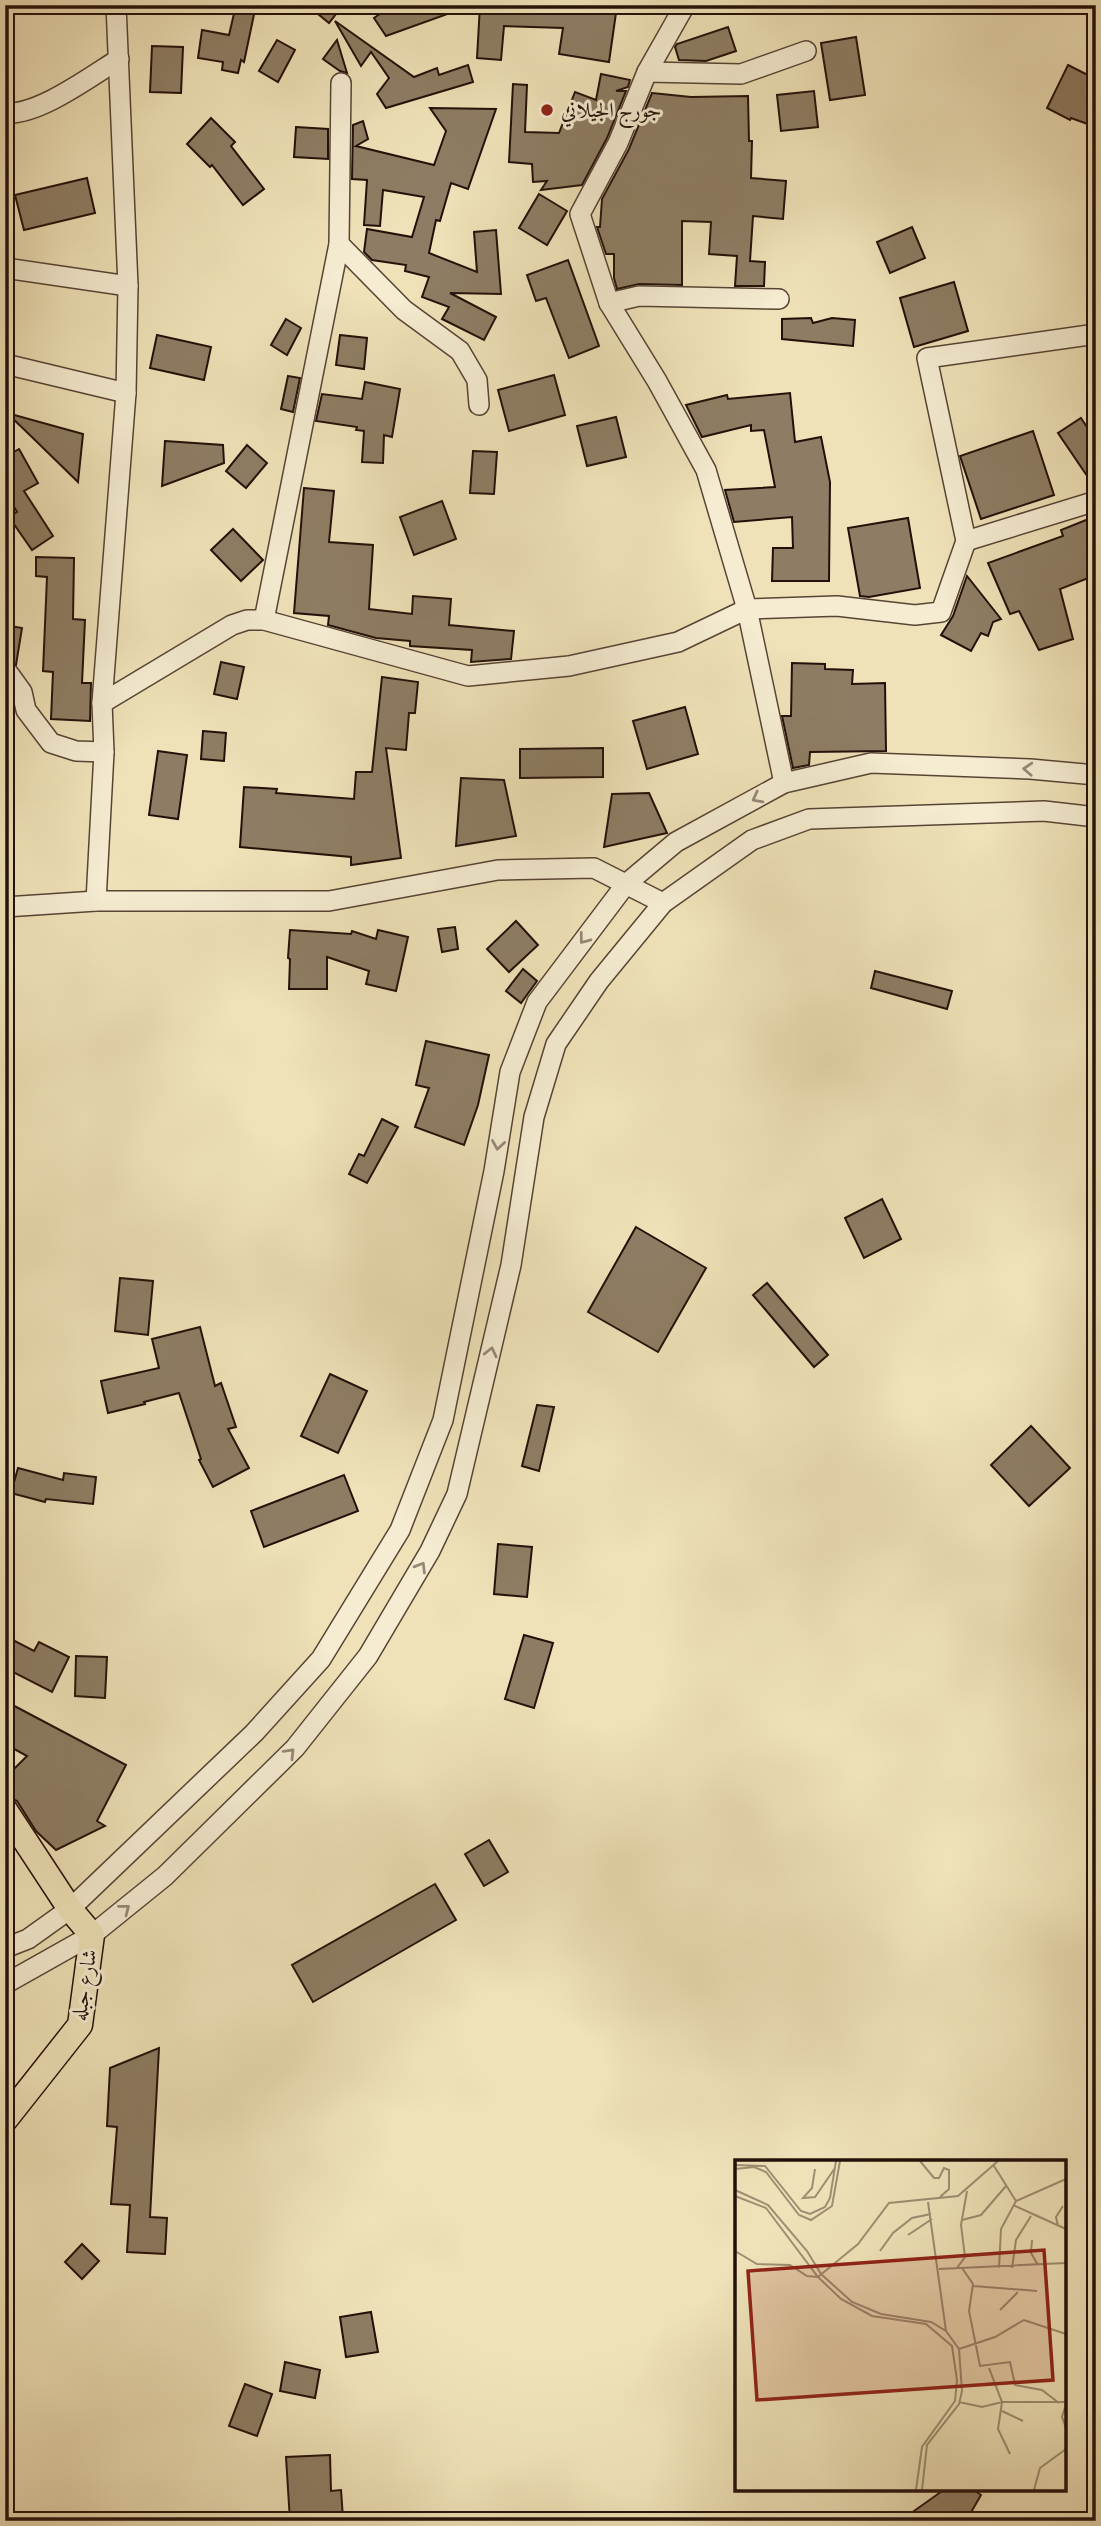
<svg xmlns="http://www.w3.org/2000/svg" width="1101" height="2526" font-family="'IM FELL French Canon',Amiri,serif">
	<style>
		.building { fill: #8e7d64; stroke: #241009; stroke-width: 2 }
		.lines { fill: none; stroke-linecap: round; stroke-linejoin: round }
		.minor-casing { stroke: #574435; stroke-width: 22 }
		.major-casing { stroke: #241009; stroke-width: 27 }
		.minor { stroke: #f5ecd1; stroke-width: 19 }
		.major { stroke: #efe2b8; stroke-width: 24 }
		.oneway { stroke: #978977 }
		.poi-dot { fill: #8f2418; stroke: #f5ecd1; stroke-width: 2.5 }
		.labels { text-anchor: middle; stroke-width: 6; stroke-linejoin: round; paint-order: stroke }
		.poi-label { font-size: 21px; fill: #241009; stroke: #f5ecd1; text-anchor: start }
		.street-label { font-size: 21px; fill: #241009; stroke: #f5ecd1 }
		.inset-road { fill: none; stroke: #9e8e72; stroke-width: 2 }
		.view { fill: #8f2418; fill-opacity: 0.15; stroke: #8f2418; stroke-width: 3.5 }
		.inset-edge { fill: none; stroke: #241009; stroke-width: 3.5 }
	</style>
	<rect width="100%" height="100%" fill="#efe2b8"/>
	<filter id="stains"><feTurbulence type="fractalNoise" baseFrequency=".00286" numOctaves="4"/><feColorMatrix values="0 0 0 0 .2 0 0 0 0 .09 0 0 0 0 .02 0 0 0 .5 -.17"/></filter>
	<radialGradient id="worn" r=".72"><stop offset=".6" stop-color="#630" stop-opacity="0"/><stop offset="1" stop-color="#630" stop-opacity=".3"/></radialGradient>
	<g class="building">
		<polygon points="236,5 256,5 244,62 241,60 238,73 222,70 223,62 198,58 202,30 229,35"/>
		<polygon points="307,5 343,5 329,23"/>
		<polygon points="393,5 466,5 467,7 386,36 374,18"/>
		<polygon points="480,5 570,5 616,13 609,62 559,54 563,28 504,26 501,60 477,58"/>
		<polygon points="335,21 414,77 437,68 439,75 468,65 473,82 386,108 377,94 389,78 371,52 361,66"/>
		<polygon points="728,27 736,51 706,61 679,60 675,47 677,44"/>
		<polygon points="856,37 865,95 830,100 821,43"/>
		<polygon points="277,40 295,50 278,82 259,71"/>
		<polygon points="337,40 347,73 340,71 323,59"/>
		<polygon points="152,46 183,47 181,93 150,92"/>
		<polygon points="1068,65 1096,79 1096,127 1071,118 1070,120 1047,108"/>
		<polygon points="601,74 630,80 628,87 616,91 626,91 607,138 582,185 541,190 547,181 533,182 532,164 509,162 513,84 527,85 525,132 559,133 575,92 596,100"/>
		<polygon points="814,91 818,127 781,131 777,95"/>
		<polygon points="652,93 691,97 748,96 749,141 752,141 751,178 786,181 783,219 753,216 750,261 765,262 764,286 735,286 737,256 709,254 711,222 682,221 682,285 639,284 617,289 614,278 614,254 606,254 597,227 600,227 602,199 629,149"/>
		<polygon points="430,108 496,109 468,189 451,183 440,221 436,220 429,253 477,272 474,232 496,230 501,294 450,293 496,317 484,340 442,319 449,307 422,297 429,277 405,271 406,265 372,260 364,252 367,229 412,237 424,197 383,190 380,226 364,225 367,180 352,179 353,125 363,121 368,139 356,146 434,165 446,131"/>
		<polygon points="211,118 235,142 231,146 264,189 243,205 212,165 210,167 187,144"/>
		<polygon points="296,127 328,129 328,159 294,157"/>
		<polygon points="87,178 95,213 24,230 15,195"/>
		<polygon points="539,194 567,211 547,245 519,228"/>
		<polygon points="912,227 925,258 890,273 877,242"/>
		<polygon points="568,260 599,346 569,358 546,298 536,301 527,275"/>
		<polygon points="954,282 968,331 914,347 900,298"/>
		<polygon points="811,318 813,323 832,318 855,320 853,346 782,339 782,319"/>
		<polygon points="286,319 301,328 287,355 271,345"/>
		<polygon points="157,335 211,347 204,380 150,368"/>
		<polygon points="340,335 367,338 364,369 336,365"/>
		<polygon points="554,375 565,415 509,431 498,390"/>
		<polygon points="288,376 300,378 293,412 281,409"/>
		<polygon points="365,382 400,389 392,437 384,435 383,463 362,462 364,431 356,430 357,427 316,421 322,394 362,399"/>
		<polygon points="790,393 795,442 821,437 830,482 829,581 772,581 773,548 793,548 792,517 734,522 725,490 775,487 764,430 751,431 751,425 702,437 686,405 727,395 728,399"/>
		<polygon points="7,413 83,434 78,482 36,441"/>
		<polygon points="616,417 626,457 587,466 577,426"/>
		<polygon points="1081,418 1096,441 1096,489 1058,433"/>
		<polygon points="1033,431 1054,495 981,519 960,456"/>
		<polygon points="165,441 223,445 224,463 162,486"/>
		<polygon points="247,445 267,463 246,488 226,471"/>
		<polygon points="19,449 38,483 24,491 53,536 32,550 9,517 17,512 5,491 5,457"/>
		<polygon points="473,451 497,452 494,494 470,493"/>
		<polygon points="304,488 334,491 329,542 373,545 369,609 412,614 413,596 451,599 449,625 514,631 511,659 471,662 472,650 410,646 410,641 376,638 328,625 329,616 294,613"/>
		<polygon points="442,501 456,539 414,555 400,517"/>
		<polygon points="1096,516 1096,575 1060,589 1073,639 1039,650 1019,611 1010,614 988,563 1063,536 1061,530"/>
		<polygon points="908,518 920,588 869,597 860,596 848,528"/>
		<polygon points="233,529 263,560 241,581 211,550"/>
		<polygon points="36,557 74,558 73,619 85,620 82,683 91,683 90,721 51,719 53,672 43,671 47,577 36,576"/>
		<polygon points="967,576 1001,619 993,622 988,636 981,633 971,651 941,635 953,616"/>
		<polygon points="5,625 22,628 16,665 5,662"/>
		<polygon points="221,662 244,667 237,699 214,694"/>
		<polygon points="792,663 825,664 825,669 853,670 852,684 885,683 886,751 810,752 809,765 793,768 782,716 791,716"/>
		<polygon points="382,677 418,682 415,713 409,713 406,750 386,748 401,858 351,865 351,857 240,847 244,787 277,789 276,793 354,799 356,772 372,772"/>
		<polygon points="685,707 698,754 647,769 633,721"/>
		<polygon points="203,731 226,733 224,761 201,759"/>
		<polygon points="603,748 603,777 520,778 520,749"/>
		<polygon points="158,751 187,755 178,819 149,815"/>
		<polygon points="461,778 504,780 516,836 456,846"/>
		<polygon points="649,793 667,833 604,847 612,794"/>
		<polygon points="516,921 538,945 509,972 487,949"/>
		<polygon points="455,927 458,949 442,952 438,929"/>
		<polygon points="290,930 351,934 352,931 376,939 378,930 408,937 396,991 366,984 369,971 327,957 327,989 289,989 290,959 288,958"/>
		<polygon points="523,969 537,981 521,1003 506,991"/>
		<polygon points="875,971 952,991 947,1009 871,988"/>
		<polygon points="426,1041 489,1055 478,1105 464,1145 415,1127 429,1088 416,1085"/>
		<polygon points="382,1119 398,1127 367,1183 349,1174 359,1154 364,1156"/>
		<polygon points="882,1199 901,1239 864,1258 845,1218"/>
		<polygon points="636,1227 706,1268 658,1352 588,1312"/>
		<polygon points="120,1278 153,1281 148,1335 115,1331"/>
		<polygon points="767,1283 828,1355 814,1367 753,1295"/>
		<polygon points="200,1327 215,1386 221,1383 236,1427 228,1429 249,1468 213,1487 199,1460 201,1459 179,1393 144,1402 145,1404 108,1413 101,1381 159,1368 152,1339"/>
		<polygon points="330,1374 367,1391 338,1453 301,1436"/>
		<polygon points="537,1405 554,1407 539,1471 522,1466"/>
		<polygon points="1031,1426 1070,1468 1029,1506 991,1465"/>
		<polygon points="18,1468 63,1480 64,1473 96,1477 93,1504 46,1499 45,1502 11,1493"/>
		<polygon points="344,1475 358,1511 264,1547 251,1511"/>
		<polygon points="498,1544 532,1547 527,1597 494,1594"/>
		<polygon points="524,1635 553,1643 534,1708 505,1699"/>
		<polygon points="5,1636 34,1651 39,1642 69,1657 52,1692 5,1668"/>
		<polygon points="76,1656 107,1657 105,1698 75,1696"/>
		<polygon points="5,1701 126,1765 97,1821 105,1826 56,1850 36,1831 17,1801 5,1795 5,1778 27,1756 5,1744"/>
		<polygon points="489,1840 508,1872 484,1886 465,1854"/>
		<polygon points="435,1884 456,1920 313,2002 292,1965"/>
		<polygon points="159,2048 150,2217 167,2218 165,2254 127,2252 130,2205 111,2204 117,2127 107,2126 110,2068"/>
		<polygon points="82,2244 99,2261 82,2279 65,2262"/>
		<polygon points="371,2312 378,2352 346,2357 340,2317"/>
		<polygon points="285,2362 320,2370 315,2398 280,2391"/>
		<polygon points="245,2384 272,2394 257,2436 229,2426"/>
		<polygon points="330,2455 331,2491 341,2490 343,2518 290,2521 286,2457"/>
		<polygon points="945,2489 972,2489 981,2495 966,2521 900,2521"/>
	</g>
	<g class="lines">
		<defs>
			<g id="minor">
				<polyline points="685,5 647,72 618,143 580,214 609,303 657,381 706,470 747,609 784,783"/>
				<polyline points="647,72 741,74 806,51"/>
				<path d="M 5,113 C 38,116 91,76 119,59"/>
				<polyline points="339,244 404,310 460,351 477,380 479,405"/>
				<polyline points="5,268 128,286"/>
				<polyline points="609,303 639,296 779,299"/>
				<polyline points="5,364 126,393"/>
				<polyline points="966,541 1096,501"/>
				<polyline points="264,620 339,244 341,83"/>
				<polyline points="5,674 9,674 22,692 26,710 51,743 76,751 104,752"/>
				<polyline points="102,703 232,625 247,620 264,620 468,676 569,666 678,642 747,609 837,606 915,615 941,612 966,541 927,358 1096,334"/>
				<polyline points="96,901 104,752 102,703 126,393 128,286 116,5"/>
				<polyline points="5,907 96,901 329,901 498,870 594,868 663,903"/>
				<polyline points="5,1948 28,1939 70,1909 254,1733 321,1659 400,1530 443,1420 494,1171 510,1072 537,1002 626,884 676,842 784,783 871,763 1030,769 1096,775"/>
				<polyline points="5,1984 92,1935 165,1876 295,1748 368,1656 430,1551 457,1494 511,1265 534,1117 556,1044 599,981 663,903 752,840 809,819 1044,811 1096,817"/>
			</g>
			<polyline id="major" points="5,1810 70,1909 92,1935 80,2025 5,2120"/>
		</defs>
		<use href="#minor" class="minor-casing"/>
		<use href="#major" class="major-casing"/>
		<use href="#minor" class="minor"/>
		<use href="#major" class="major"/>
	</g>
	<defs><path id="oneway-chevron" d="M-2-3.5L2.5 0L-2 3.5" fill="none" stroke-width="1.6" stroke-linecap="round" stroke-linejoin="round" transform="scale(1.75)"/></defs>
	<g class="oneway">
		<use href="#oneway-chevron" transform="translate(1028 769) rotate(-177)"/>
		<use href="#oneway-chevron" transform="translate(757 798) rotate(152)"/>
		<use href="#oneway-chevron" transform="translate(584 939) rotate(127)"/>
		<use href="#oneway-chevron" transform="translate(498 1145) rotate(99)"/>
		<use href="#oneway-chevron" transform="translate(491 1352) rotate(-77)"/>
		<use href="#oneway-chevron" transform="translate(421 1567) rotate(-59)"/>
		<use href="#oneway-chevron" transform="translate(290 1753) rotate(-46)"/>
		<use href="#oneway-chevron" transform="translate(125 1909) rotate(-38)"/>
	</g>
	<circle class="poi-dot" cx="547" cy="110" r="7"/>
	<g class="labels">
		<g class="poi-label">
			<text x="561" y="117">جورج الجيلاني</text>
		</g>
		<g class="street-label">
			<text transform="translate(84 1985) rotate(-81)" y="7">شارع جبله</text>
		</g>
	</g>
	<g transform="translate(735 2160)">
		<rect width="331" height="331" fill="#efe2b8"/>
		<path class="inset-road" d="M 185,1 L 199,18 L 204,18 L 209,8 L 214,10 L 214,29 L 205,37M 0,5 L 30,6 L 66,51 L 75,54 L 90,47 L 95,38 L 101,1M 259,6 L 281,41M 0,9 L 19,7 L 31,12 L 64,55 L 76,60 L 97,46 L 105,1M 80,9 L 77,28 L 68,38 L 80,37 L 100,8M 0,30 L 33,45 L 72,91 L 86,114 L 117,142 L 146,154 L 196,162 L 211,171 L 224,189 L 227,231 L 224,244 L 192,285 L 187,330M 0,36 L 31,48 L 83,117 L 106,139 L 137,156 L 191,164 L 217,186 L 222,220 L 220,241 L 187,287 L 181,330M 193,42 L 211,171M 278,45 L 331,69M 227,60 L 246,55 L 271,26M 323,66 L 321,57 L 328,46M 173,75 L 197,59M 297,80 L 296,93 L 303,105M 0,91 L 22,104 L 55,105 L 72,116 L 83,117 L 123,84 L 154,43 L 223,36 L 263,1M 145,91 L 158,73 L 177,58 L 196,54M 222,108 L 230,97 L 226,65 L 232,31M 227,108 L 238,124 L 234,151 L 245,206 L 275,202 L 280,225 L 307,230 L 324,243M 264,108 L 266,69 L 281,41 L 331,19M 277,108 L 281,80 L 296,56M 204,109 L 331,103M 238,126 L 302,131M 265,150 L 283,132M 224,189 L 260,177 L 289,160 L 331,174M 254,208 L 267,242 L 331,242M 224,242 L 247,247 L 267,242 L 263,269 L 275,294M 331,244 L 327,257 L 331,268M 267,251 L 288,261M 299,330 L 305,308 L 331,289"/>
		<path class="view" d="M 309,90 L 318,220 L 22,240 L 13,111 Z"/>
		<rect width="331" height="331" class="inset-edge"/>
	</g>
	<rect width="1101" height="2526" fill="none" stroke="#efe2b8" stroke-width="28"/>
	<rect x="7" y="7" width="1087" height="2512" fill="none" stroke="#241009" stroke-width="3.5"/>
	<rect x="14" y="14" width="1073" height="2498" fill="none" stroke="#241009" stroke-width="2"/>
	<rect width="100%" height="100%" filter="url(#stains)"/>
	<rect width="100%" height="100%" fill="url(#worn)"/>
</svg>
